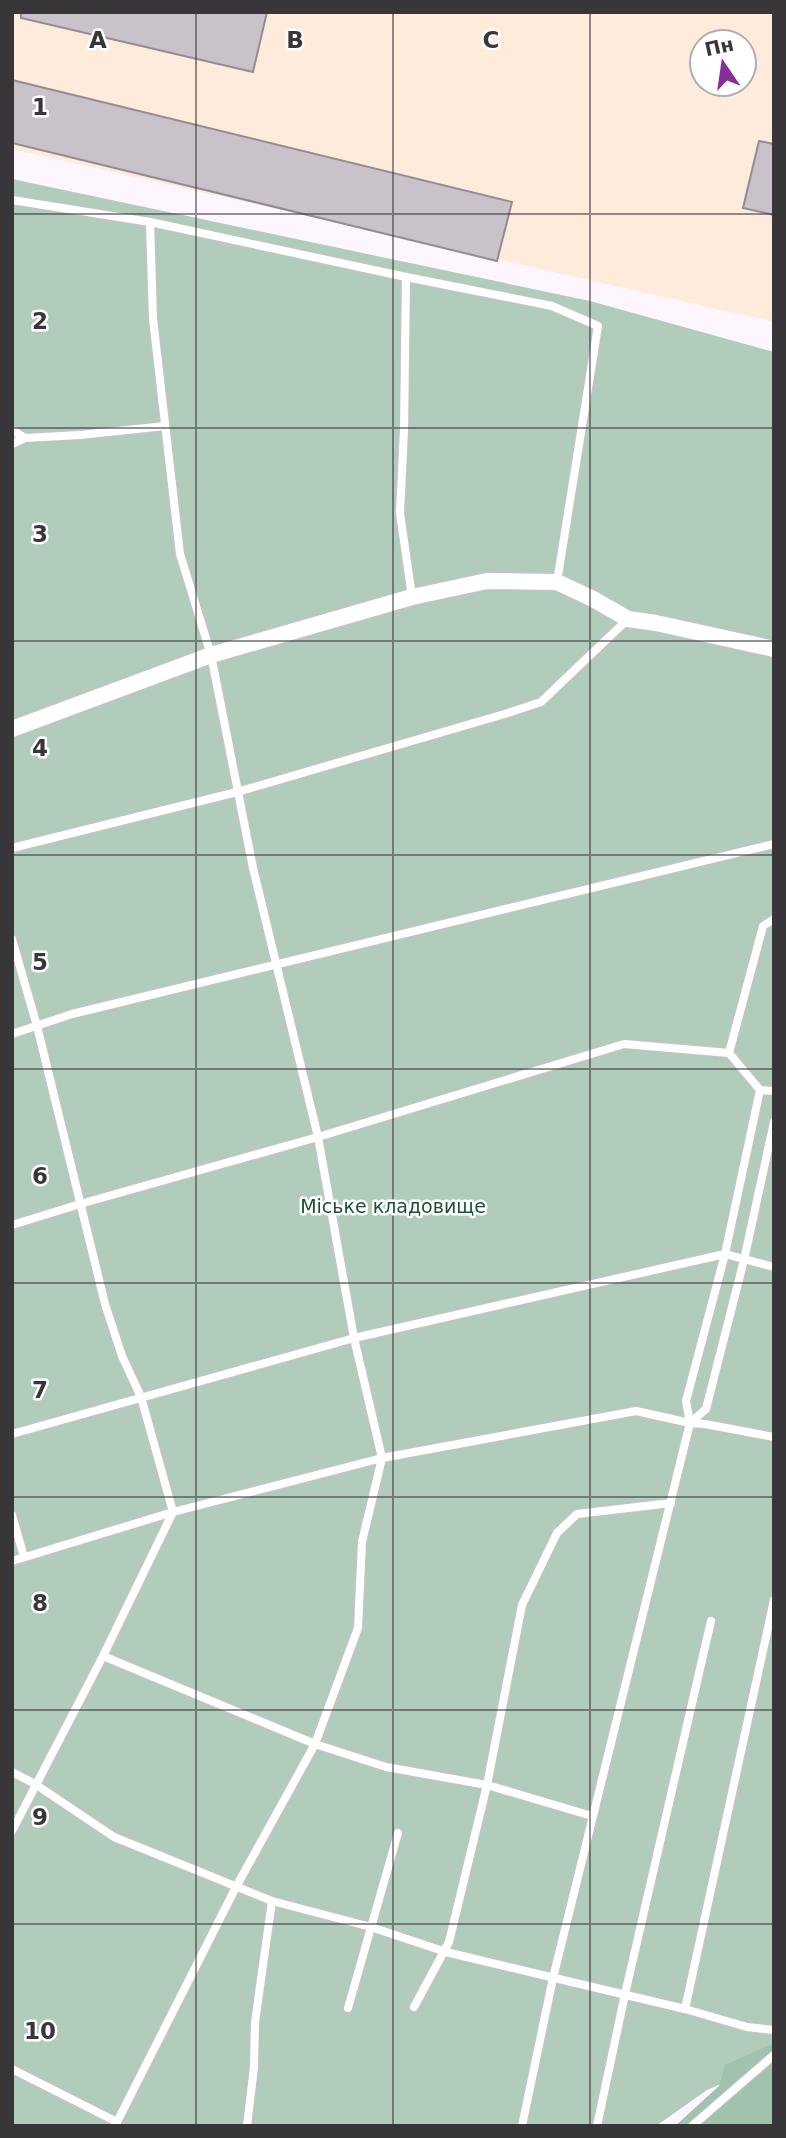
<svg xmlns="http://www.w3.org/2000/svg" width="786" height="2138" font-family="'DejaVu Sans',sans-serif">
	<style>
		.industrial { fill: #feebdb; fill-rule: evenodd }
		.green { fill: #b2ccbb }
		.forest { fill: #a1c2ac }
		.building { fill: #cac2ca; stroke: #948c94; stroke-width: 2 }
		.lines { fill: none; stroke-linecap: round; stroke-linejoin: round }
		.lane-casing { stroke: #c9c1ca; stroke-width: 10 }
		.street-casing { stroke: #c9c1ca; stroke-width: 18 }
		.lane { stroke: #fff; stroke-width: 8 }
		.street { stroke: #fff; stroke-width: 16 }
		.grid { fill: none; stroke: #393639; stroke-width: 2; stroke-opacity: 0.55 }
		.labels { text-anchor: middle; stroke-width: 5; stroke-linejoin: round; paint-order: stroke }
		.park-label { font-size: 19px; fill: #1a5033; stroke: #fff }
		.grid-label { font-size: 23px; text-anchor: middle; font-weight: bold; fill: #393639; stroke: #fff; stroke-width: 5; stroke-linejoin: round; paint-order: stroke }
	</style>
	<rect width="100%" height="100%" fill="#fef6fe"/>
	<path class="industrial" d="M 12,12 L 774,12 L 774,322 L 12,149 ZM 702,42 L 744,42 L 744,84 L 702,84 Z"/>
	<polygon class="green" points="12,179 590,301 774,352 774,2061 707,2090 656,2126 12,2126"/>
	<polygon class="forest" points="774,2043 774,2126 675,2126 719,2086 725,2065"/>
	<g class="building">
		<polygon points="21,12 267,12 253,72 21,18"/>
		<polygon points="12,80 512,202 497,261 12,143"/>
		<polygon points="759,141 774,144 774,215 743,208"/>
	</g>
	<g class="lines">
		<defs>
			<g id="lane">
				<polyline points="12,200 150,222 406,277 552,306 598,326 557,582"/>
				<polyline points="406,277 404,430 400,513 412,597"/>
				<polyline points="12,430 25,438 80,435 165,426"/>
				<polyline points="12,444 25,438"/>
				<polyline points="12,848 237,792 508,713 541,702 628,619"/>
				<polyline points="12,939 37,1026 105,1304 122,1356 141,1397 173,1512 103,1656 12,1831"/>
				<polyline points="12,1034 72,1014 774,844"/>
				<polyline points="760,1090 774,1091"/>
				<polyline points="12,1225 80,1204 318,1137 624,1044 729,1053"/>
				<polyline points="690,1423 706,1409 744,1260 774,1122"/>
				<polyline points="12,1434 354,1338 725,1254 774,1267"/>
				<polyline points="12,1515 24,1557"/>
				<polyline points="12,1561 173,1512 382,1458 636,1411 690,1423 705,1424 774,1437"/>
				<polyline points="103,1656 315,1744 386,1767 487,1785 592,1816"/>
				<polyline points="12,1772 35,1784 114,1837 272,1901 371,1927 446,1952 685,2009 747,2027 774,2030"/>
				<polyline points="414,2007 449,1942 487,1785 522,1605 557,1533 577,1514 671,1503"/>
				<polyline points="348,2008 398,1833"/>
				<polyline points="685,2009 774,1600"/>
				<polyline points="12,2069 117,2122"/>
				<polyline points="115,2126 236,1887 315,1744 358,1628 362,1542 382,1458 354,1338 318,1137 253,868 211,655 180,554 153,319 150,222"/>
				<polyline points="247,2126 254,2067 255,2022 272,1901"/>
				<polyline points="522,2126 553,1978 690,1423 686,1401 725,1254 760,1090 729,1053 763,926 774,919"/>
				<polyline points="597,2126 625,1994 711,1621"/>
				<polyline points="692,2126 774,2055"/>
			</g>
			<polyline id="street" points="12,729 211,655 412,597 487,581 557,582 593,599 628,619 656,623 774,649"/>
		</defs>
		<use href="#lane" class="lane-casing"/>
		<use href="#street" class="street-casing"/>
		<use href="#lane" class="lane"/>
		<use href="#street" class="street"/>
	</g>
	<path class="grid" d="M 196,12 L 196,2126M 393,12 L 393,2126M 590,12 L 590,2126M 12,214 L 774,214M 12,428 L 774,428M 12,641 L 774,641M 12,855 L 774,855M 12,1069 L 774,1069M 12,1283 L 774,1283M 12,1497 L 774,1497M 12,1710 L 774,1710M 12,1924 L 774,1924"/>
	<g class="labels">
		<g class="park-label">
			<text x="393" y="1213">Міське кладовище</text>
		</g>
	</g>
	<g class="grid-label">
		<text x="98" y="48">A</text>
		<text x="295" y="48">B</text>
		<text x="491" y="48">C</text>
		<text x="40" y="115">1</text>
		<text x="40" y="329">2</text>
		<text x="40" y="542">3</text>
		<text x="40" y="756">4</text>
		<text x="40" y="970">5</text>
		<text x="40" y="1184">6</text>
		<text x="40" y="1398">7</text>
		<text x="40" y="1611">8</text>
		<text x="40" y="1825">9</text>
		<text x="40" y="2039">10</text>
	</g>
	<rect width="786" height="2138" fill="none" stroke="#393639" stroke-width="28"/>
	<g transform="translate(723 63) rotate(347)"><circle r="33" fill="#ffffff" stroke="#b0afb0" stroke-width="2"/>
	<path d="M0-5L12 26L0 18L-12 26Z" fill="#862f9c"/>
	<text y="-10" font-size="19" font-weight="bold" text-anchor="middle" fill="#393639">Пн</text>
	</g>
</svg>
